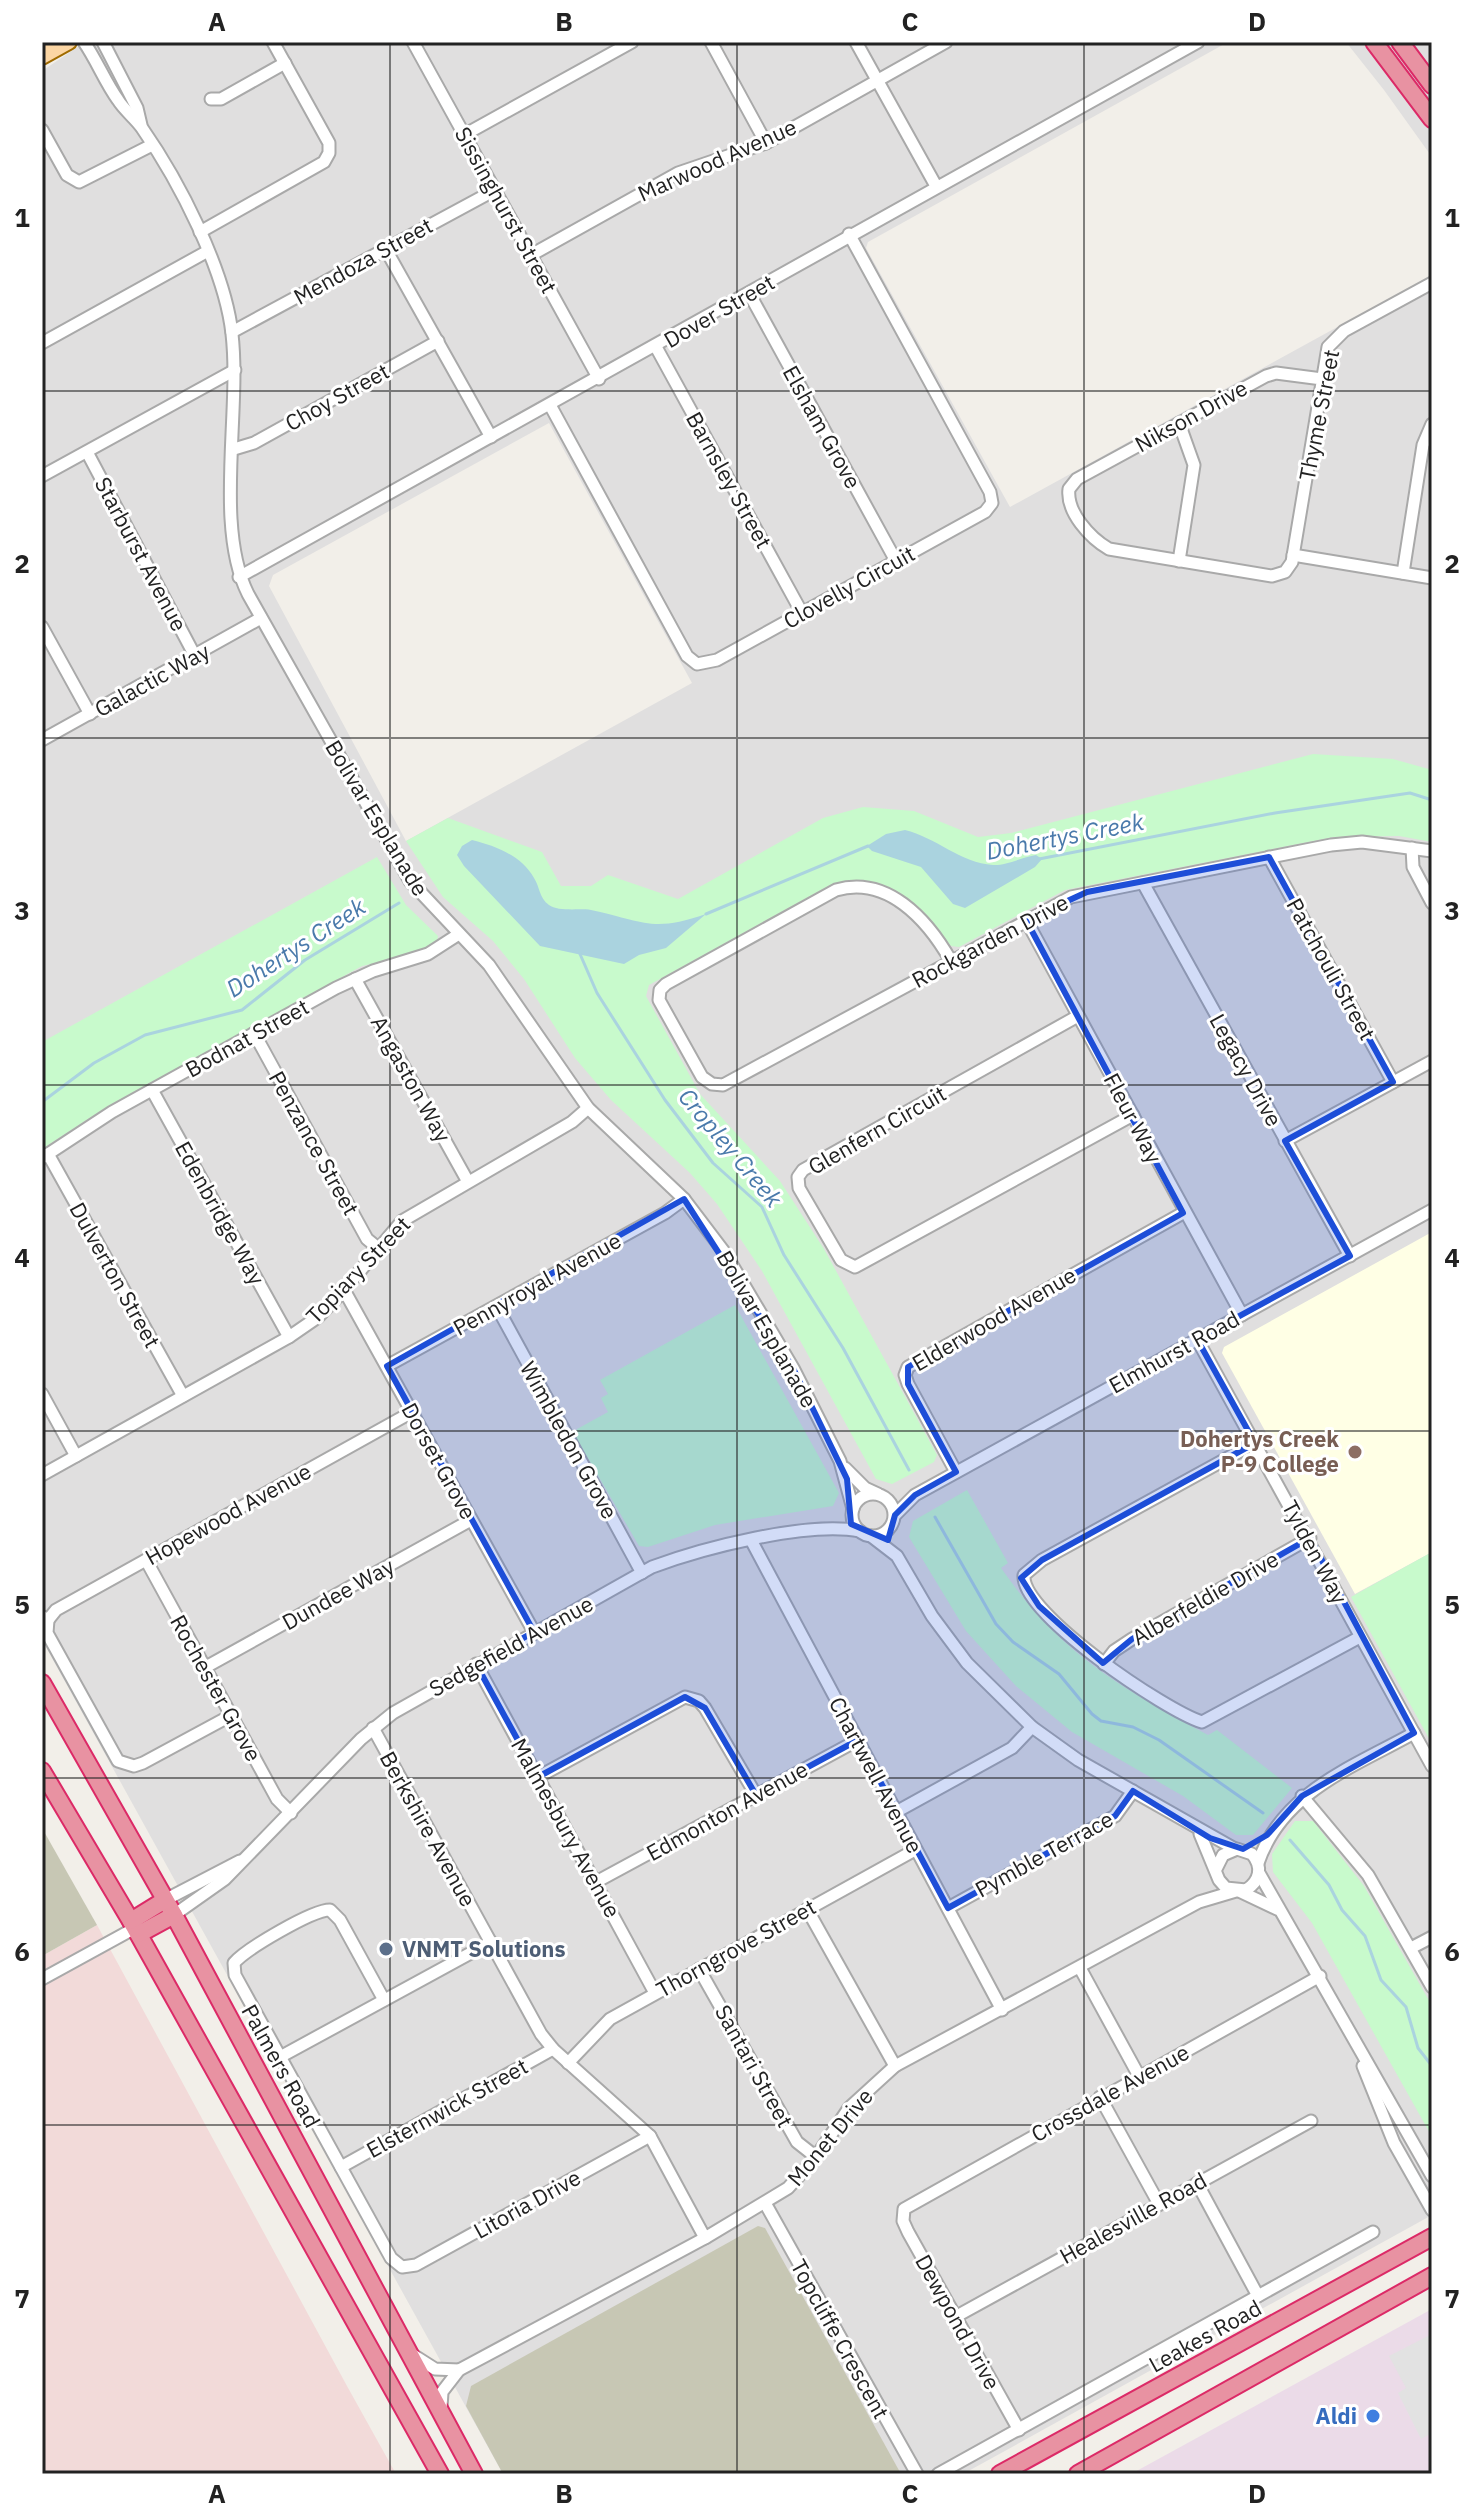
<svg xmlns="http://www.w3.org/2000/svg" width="1474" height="2516" font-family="'IBM Plex Sans',sans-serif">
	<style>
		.residential { fill: #e0dfdf; fill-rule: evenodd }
		.commercial { fill: #f2dad9 }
		.industrial { fill: #ebdbe8 }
		.education { fill: #ffffe5 }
		.construction { fill: #c7c7b4 }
		.park { fill: #c8facc }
		.parking { fill: #e2e2e2 }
		.water { fill: #aad3df }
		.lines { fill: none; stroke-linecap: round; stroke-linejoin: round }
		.stream { stroke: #aad3df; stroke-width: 3 }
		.minor-casing { stroke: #a9a9a9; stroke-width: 15 }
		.major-casing { stroke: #a06b00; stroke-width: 18 }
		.highway-casing { stroke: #dc2a67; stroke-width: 20 }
		.minor { stroke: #fff; stroke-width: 11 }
		.major { stroke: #fcd6a4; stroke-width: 14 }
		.highway { stroke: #e892a2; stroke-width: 16 }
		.marked { fill: #1d4ed8; fill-opacity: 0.2; stroke: #1d4ed8; stroke-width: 6; stroke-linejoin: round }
		.grid { fill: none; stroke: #222; stroke-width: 2; stroke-opacity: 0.55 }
		.education-dot { fill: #8d6e63; stroke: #fff; stroke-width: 3 }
		.service-dot { fill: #5c6f8a; stroke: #fff; stroke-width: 3 }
		.shop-dot { fill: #3f7fe0; stroke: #fff; stroke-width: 3 }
		.labels { text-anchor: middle; stroke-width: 6; stroke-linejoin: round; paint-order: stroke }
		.street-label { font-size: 22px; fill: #222; stroke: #fff }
		.education-label { font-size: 22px; font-weight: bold; fill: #785e54; stroke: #fff; text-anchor: end }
		.service-label { font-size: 22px; font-weight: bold; fill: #4e5e75; stroke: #fff; text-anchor: start }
		.shop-label { font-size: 22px; font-weight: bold; fill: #366cbe; stroke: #fff; text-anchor: end }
		.water-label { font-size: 24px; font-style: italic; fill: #4a7aab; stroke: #fff }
		.neatline { fill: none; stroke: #222; stroke-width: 3 }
		.grid-label { font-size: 26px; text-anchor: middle; font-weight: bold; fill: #222 }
	</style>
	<rect width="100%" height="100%" fill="#f2efe9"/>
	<g class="residential">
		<path d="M 85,42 L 1228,42 L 868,242 L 866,248 L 1010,507 L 1432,275 L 1432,2215 L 963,2474 L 503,2474 L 42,1640 L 42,71 ZM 549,423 L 692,683 L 406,841 L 269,586 L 273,575 Z"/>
		<polygon points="1346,42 1432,42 1432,157 1384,90"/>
	</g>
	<polygon class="commercial" points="97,1925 347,2386 396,2474 42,2474 42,1956"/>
	<polygon class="industrial" points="1432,2309 1432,2474 1131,2474"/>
	<polygon class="education" points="1432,1232 1432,1552 1355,1594 1222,1353 1224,1347"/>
	<g class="construction">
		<polygon points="42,1828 97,1925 42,1956"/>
		<polygon points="758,2226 765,2228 901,2474 503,2474 466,2406 471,2386"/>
	</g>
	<g class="park">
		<path d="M 1313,754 L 1393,759 L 1432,770 L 1432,842 L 1399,836 L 1334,837 L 1065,890 L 959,947 L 951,946 C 915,910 886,867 830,885 L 649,985 L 646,996 L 700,1094 L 780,1181 L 824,1249 L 937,1455 L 934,1462 L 892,1484 L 876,1479 L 762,1271 L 717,1204 L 690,1173 L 611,1100 L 575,1058 L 524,979 L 493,941 L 443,897 L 406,841 L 448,818 L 542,852 L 561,886 L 591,886 L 608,875 L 678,899 L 823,818 L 863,807 L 914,811 L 978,837 L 1011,833 Z"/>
		<polygon points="377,857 406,905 438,936 437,941 412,955 362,966 108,1106 42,1149 42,1042"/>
		<polygon points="735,1305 839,1493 833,1506 715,1525 648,1547 639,1546 575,1436 577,1429 608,1412 601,1398 608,1394 600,1380"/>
		<path d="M 967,1490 L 1008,1563 L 1001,1568 C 1062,1655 1117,1685 1208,1735 L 1217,1730 L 1292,1788 L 1253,1835 L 1236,1835 L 1183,1796 L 1072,1732 L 1016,1686 L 966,1631 L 909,1537 L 913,1521 Z"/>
		<polygon points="1432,1552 1432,1744 1351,1597"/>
		<polygon points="1295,1821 1313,1821 1364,1886 1432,2006 1432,2137 1312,1923 1273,1872 1272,1854"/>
	</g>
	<polygon class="parking" points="1432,2334 1432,2433 1421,2439 1398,2393 1406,2388 1389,2356"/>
	<g class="water">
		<path d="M 905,830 C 935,837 961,863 993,865 C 1005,866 1023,857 1036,855 L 1042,859 L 1035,867 L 965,908 L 953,904 L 921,867 L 872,851 L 867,846 L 886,834 Z"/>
		<path d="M 472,840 C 496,846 522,856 534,878 C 540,887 539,898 549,905 C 558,912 579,908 591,910 C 643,921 652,933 706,914 L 666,948 L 639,955 L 624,964 L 540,946 L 464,866 L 457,855 L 462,846 Z"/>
	</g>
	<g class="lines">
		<g class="stream">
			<polyline points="1039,859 1275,813 1410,793 1432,800"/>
			<polyline points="706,914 868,846"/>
			<polyline points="580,954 597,993 665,1100 713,1163 762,1207 784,1255 843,1348 909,1470"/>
			<polyline points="42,1102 94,1063 145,1035 242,1010 305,960 399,903"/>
			<polyline points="935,1517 996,1624 1013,1642 1059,1674 1092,1714 1101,1721 1133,1727 1159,1740 1263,1813"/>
			<polyline points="1290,1840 1329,1885 1342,1910 1365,1936 1381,1980 1406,2007 1418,2048 1432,2066"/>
		</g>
		<defs>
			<g id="minor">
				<path d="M 84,42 C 97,61 105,82 118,100 C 124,110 135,118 142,128 C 179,181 225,270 232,334 C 241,412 214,526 248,594 L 410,881 L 489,965 L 588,1108 L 684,1199 L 725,1253 L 793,1368 L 840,1461 L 853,1509"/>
				<polyline points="103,42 137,108 141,125"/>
				<polyline points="413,42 599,379"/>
				<polyline points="711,42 766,143"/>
				<polyline points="856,42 936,186"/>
				<polyline points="211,99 221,99 285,63"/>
				<polyline points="42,130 67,175 79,182 152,145"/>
				<polyline points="464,135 632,42"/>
				<polyline points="200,232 324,162 329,153 329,143 273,42"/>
				<polyline points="385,248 491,437"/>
				<polyline points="531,255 678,173 766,143 946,42"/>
				<polyline points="749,293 896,561"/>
				<polyline points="232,332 495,190"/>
				<polyline points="42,343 208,251"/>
				<polyline points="656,347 802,613"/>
				<path d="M 1322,379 L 1276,373 L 1266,376 L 1077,479 L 1069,489 C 1066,512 1090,538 1109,549 L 1272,576 L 1285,572 L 1292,562 L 1328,347 L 1344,331 L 1432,283"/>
				<polyline points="550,405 687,656 697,664 717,660 985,512 992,503 990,492 849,234"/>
				<polyline points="1179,423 1194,465 1179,561"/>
				<polyline points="234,449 254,443 438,341"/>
				<polyline points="87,452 195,656"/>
				<polyline points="42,476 235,370"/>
				<polyline points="1293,555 1432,578"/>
				<polyline points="1403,573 1423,445 1432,424"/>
				<polyline points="239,577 1198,42"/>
				<polyline points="42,627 90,714"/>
				<polyline points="42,740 261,618"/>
				<polyline points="1412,848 1413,867 1432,903"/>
				<polyline points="1269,857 1393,1082"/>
				<polyline points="1143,883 1350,1256"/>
				<polyline points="1026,920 1242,1315"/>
				<path d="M 951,961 C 927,919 887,875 836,890 L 666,984 L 660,990 L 659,1000 L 702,1077 L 712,1084 L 723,1085 L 1071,897 L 1331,845 L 1362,842 L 1432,851"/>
				<polyline points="355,979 467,1180"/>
				<polyline points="1078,1016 803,1170 798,1177 799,1188 841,1260 855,1267 1133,1115"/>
				<polyline points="254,1033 367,1239 378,1248"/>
				<polyline points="152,1090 289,1337"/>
				<polyline points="1285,1141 1432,1061"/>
				<polyline points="48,1154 183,1396"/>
				<polyline points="42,1158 112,1112 336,988 373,971 428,954 459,934"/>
				<polyline points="344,1290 534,1632"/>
				<polyline points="497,1307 642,1573"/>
				<polyline points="1197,1339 1432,1766"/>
				<polyline points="387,1366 665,1213 684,1199"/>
				<polyline points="42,1394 76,1456"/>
				<path d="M 1255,1443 L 1042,1560 L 1024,1575 C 1020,1613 1166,1711 1202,1722 L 1360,1637"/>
				<polyline points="845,1468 865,1488 878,1494"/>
				<polyline points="956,1472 908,1384 905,1375 908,1367 1183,1213"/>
				<polyline points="42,1475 289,1337 318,1317 344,1290 402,1221 572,1122 588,1108"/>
				<circle cx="873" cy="1515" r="21"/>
				<polyline points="895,1515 915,1495 1432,1210"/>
				<polyline points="871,1536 897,1556 932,1616 967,1663 1032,1727 1078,1760 1235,1849"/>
				<polyline points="751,1540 1002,2010"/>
				<polyline points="146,1560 277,1799 291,1813"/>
				<polyline points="43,1617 48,1620 47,1633 118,1761 134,1766 143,1763 230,1716"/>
				<polyline points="48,1620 56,1610 412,1412"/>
				<polyline points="476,1664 655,1993"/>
				<polyline points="1104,1664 1114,1651 1132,1639 1310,1538"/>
				<polyline points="204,1668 471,1520"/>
				<polyline points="373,1728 541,2034 553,2049 650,2136 705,2238"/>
				<polyline points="538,1777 685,1697 699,1701 705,1708 756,1795"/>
				<polyline points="1302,1796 1368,1875 1432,1987"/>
				<polyline points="896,1812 1012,1748 1032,1727"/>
				<path d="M 1200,1834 L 1219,1880 L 1226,1888 L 1246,1890 C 1260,1881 1263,1867 1252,1854 L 1237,1849 L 1223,1855 L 1216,1869"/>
				<path d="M 1258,1863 C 1282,1792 1353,1767 1414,1733"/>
				<polyline points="1259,1873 1432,2176"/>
				<polyline points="596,1882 858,1740"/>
				<polyline points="1239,1891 1277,1909"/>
				<polyline points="165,1900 240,1861"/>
				<polyline points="948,1908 1115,1816 1133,1791"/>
				<polyline points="807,1909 895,2066"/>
				<path d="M 174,1915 L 225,1879 L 361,1739 L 393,1713 L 652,1567 C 703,1548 807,1521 860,1531"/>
				<polyline points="1411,1948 1432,1937"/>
				<polyline points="1080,1968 1139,2076"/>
				<polyline points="699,1969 797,2142 816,2157"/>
				<polyline points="42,1979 135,1928"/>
				<path d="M 384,2000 L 340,1920 L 330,1910 C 312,1910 246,1949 234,1963 L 235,1975 L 391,2258 L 402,2267 L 416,2265 L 650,2136"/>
				<polyline points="280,2057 491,1942"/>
				<polyline points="568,2063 610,2019 915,1850"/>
				<polyline points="1363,2066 1394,2143 1432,2210"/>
				<polyline points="1100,2097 1159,2204"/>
				<polyline points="341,2167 553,2049"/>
				<polyline points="1197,2183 1258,2296"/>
				<polyline points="765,2203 917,2474"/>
				<polyline points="955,2317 1311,2121"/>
				<polyline points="413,2355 435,2369 459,2370"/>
				<polyline points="441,2408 442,2392 459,2370 705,2238 788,2188 816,2157 849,2108 895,2066 1199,1902 1236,1891"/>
				<polyline points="1019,2430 908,2232 903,2221 904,2209 1320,1976"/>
				<polyline points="938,2474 1373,2232"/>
			</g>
			<g id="major">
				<polyline points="42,44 46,42"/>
				<polyline points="42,57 69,42"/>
			</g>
			<g id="highway">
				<polyline points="1374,42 1432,119"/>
				<polyline points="1400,42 1432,85"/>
				<polyline points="42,1683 174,1915 474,2474"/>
				<polyline points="42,1771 135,1928 440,2474"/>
				<polyline points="131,1921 165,1900"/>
				<polyline points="139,1934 174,1915"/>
				<polyline points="1000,2474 1432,2237"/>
				<polyline points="1078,2474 1432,2276"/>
			</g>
		</defs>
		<use href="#minor" class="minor-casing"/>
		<use href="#major" class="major-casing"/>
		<use href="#highway" class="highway-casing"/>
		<use href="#minor" class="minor"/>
		<use href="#major" class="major"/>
		<use href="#highway" class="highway"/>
	</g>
	<path class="marked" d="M 1269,857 L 1393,1082 L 1285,1141 L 1350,1256 L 1197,1339 L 1255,1443 L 1042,1560 L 1021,1578 L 1039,1606 L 1103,1663 L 1132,1639 L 1310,1538 L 1414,1733 L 1302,1796 L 1267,1835 L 1243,1849 L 1210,1838 L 1133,1791 L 1115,1816 L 948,1908 L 858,1740 L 756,1795 L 705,1708 L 685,1697 L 538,1777 L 476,1664 L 534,1632 L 387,1366 L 684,1199 L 793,1368 L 847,1479 L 851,1524 L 888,1540 L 895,1515 L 915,1495 L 956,1472 L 908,1384 L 908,1367 L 1183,1213 L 1026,920 L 1087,892 Z"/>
	<path class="grid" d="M 390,42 L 390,2474M 737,42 L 737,2474M 1084,42 L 1084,2474M 42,391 L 1432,391M 42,738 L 1432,738M 42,1085 L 1432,1085M 42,1431 L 1432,1431M 42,1778 L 1432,1778M 42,2125 L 1432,2125"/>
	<circle class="education-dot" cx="1355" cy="1452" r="8"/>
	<circle class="service-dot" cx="386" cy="1949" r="8"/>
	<circle class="shop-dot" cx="1373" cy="2416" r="8"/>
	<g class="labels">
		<g class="street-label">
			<text transform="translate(717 160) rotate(-24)" y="8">Marwood Avenue</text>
			<text transform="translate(506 210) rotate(61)" y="8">Sissinghurst Street</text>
			<text transform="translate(363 261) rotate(-29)" y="8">Mendoza Street</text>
			<text transform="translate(719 311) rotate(-30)" y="8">Dover Street</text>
			<text transform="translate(337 397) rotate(-29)" y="8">Choy Street</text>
			<text transform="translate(1319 415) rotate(-79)" y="8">Thyme Street</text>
			<text transform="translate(1191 416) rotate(-29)" y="8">Nikson Drive</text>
			<text transform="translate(822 427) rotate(61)" y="8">Elsham Grove</text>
			<text transform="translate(729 480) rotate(61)" y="8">Barnsley Street</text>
			<text transform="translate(141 554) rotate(62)" y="8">Starburst Avenue</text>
			<text transform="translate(849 587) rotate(-29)" y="8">Clovelly Circuit</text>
			<text transform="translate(152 680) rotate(-29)" y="8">Galactic Way</text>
			<text transform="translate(377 818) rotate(59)" y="8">Bolivar Esplanade</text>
			<text transform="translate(990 941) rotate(-28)" y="8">Rockgarden Drive</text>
			<text transform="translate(1331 969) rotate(61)" y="8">Patchouli Street</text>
			<text transform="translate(247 1038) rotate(-29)" y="8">Bodnat Street</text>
			<text transform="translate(1246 1070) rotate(61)" y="8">Legacy Drive</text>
			<text transform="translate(411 1079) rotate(61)" y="8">Angaston Way</text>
			<text transform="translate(1133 1118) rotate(62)" y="8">Fleur Way</text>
			<text transform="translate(877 1130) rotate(-30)" y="8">Glenfern Circuit</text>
			<text transform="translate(314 1143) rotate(61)" y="8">Penzance Street</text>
			<text transform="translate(220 1213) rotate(61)" y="8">Edenbridge Way</text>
			<text transform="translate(358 1270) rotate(-46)" y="8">Topiary Street</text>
			<text transform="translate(115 1275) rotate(61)" y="8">Dulverton Street</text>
			<text transform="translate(537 1284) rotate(-29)" y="8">Pennyroyal Avenue</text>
			<text transform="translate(994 1319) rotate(-30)" y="8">Elderwood Avenue</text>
			<text transform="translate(767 1329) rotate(60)" y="8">Bolivar Esplanade</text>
			<text transform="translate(1174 1352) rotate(-29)" y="8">Elmhurst Road</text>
			<text transform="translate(569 1440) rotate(61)" y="8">Wimbledon Grove</text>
			<text transform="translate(439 1461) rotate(61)" y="8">Dorset Grove</text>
			<text transform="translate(228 1514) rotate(-29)" y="8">Hopewood Avenue</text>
			<text transform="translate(1315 1552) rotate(62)" y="8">Tylden Way</text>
			<text transform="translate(338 1594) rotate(-29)" y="8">Dundee Way</text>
			<text transform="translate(1205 1598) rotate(-30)" y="8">Alberfeldie Drive</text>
			<text transform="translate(511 1646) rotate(-29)" y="8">Sedgefield Avenue</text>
			<text transform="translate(216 1688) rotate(61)" y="8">Rochester Grove</text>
			<text transform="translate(876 1775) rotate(62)" y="8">Chartwell Avenue</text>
			<text transform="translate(727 1811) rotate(-29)" y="8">Edmonton Avenue</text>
			<text transform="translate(566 1828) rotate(61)" y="8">Malmesbury Avenue</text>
			<text transform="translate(428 1829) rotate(61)" y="8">Berkshire Avenue</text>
			<text transform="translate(1044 1854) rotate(-29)" y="8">Pymble Terrace</text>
			<text transform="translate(736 1948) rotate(-29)" y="8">Thorngrove Street</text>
			<text transform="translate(281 2066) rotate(61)" y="8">Palmers Road</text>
			<text transform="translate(754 2066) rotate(61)" y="8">Santari Street</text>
			<text transform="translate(1110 2093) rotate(-29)" y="8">Crossdale Avenue</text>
			<text transform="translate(447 2108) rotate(-29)" y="8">Elsternwick Street</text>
			<text transform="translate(830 2137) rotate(-50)" y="8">Monet Drive</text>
			<text transform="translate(527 2204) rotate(-29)" y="8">Litoria Drive</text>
			<text transform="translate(1133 2218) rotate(-29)" y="8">Healesville Road</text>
			<text transform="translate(958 2322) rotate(61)" y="8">Dewpond Drive</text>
			<text transform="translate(1205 2336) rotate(-29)" y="8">Leakes Road</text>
			<text transform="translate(840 2339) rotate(61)" y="8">Topcliffe Crescent</text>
		</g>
		<g class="education-label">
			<text x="1339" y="1447">Dohertys Creek<tspan x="1339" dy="25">P-9 College</tspan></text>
		</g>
		<g class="service-label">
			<text x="402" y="1957">VNMT Solutions</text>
		</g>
		<g class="shop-label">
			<text x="1357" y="2424">Aldi</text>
		</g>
		<g class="water-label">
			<text transform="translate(1065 837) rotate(-11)" y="8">Dohertys Creek</text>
			<text transform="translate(296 948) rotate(-33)" y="8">Dohertys Creek</text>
			<text transform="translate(730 1148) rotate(50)" y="8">Cropley Creek</text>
		</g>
	</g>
	<rect width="1474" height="2516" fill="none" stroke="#ffffff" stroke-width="88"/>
	<rect x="44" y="44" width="1386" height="2428" class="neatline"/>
	<g class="grid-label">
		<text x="217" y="31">A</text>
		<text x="564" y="31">B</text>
		<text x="910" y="31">C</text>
		<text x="1257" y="31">D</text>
		<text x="22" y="227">1</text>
		<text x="1452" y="227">1</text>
		<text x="22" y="573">2</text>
		<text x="1452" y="573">2</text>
		<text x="22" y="920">3</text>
		<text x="1452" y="920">3</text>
		<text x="22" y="1267">4</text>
		<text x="1452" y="1267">4</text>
		<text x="22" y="1614">5</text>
		<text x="1452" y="1614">5</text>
		<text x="22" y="1961">6</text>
		<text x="1452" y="1961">6</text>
		<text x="22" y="2308">7</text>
		<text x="1452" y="2308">7</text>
		<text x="217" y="2503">A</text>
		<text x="564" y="2503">B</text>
		<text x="910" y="2503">C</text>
		<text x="1257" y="2503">D</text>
	</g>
</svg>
